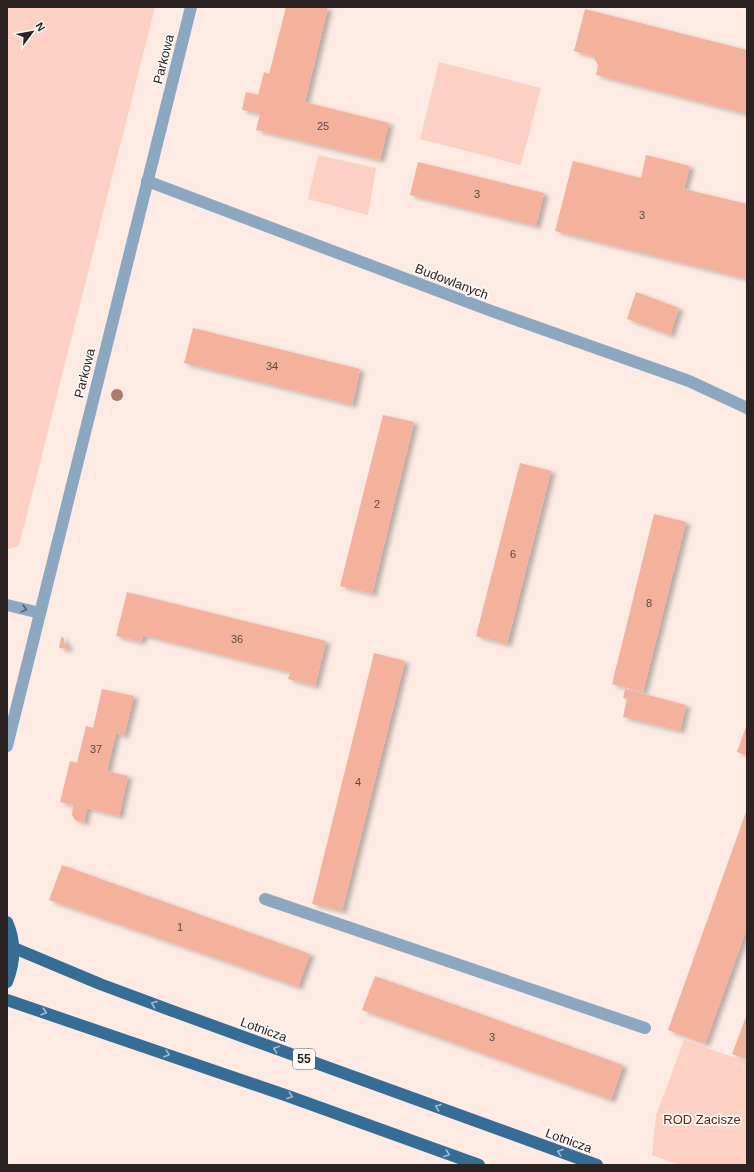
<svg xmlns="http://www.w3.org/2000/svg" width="754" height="1172" font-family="Arial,sans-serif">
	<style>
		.green { fill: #fcd1c3 }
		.building { fill: #f4b29d; filter: url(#shadow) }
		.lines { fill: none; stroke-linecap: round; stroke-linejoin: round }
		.minor { stroke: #8ca8c0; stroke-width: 12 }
		.major { stroke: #356d96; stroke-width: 12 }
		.tree { fill: #ab7c6a }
		.oneway { stroke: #565f69 }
		.oneway2 { stroke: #a4bbcc }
		.labels { text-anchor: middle; stroke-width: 3.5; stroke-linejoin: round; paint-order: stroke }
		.number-label { font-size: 11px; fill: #5c4740 }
		.shield { fill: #fefaf9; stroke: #6a6462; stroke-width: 1 }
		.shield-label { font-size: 12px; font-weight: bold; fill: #2a2321 }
		.street-label { font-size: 13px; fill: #2a2321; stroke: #fefaf9 }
		.park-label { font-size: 13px; fill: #692207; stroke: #fefaf9 }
	</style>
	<defs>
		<filter id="shadow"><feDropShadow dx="4.5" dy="2.5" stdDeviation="2" flood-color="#0004"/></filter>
	</defs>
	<rect width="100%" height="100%" fill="#fceae3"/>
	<g class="green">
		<polygon points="7,7 155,7 19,546 7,549"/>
		<polygon points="439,62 541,88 521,165 420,139"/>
		<polygon points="318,155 376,168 368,215 308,199"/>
		<polygon points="684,1040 747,1062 747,1165 679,1165 652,1155 656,1115"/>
	</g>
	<g class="building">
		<polygon points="286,7 328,7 305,102 389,123 380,160 256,130 260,114 242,110 246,92 258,95 264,72 269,74"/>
		<polygon points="585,9 747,50 747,114 596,75 598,65 593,56 574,51"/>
		<polygon points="646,155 690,166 684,189 747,204 747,279 555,231 573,161 641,178"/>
		<polygon points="418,162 544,193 536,226 410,195"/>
		<polygon points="636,292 679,308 670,335 627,319"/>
		<polygon points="193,328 360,369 352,405 184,363"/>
		<polygon points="383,415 414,422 372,594 340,586"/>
		<polygon points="520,463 551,471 507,644 476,636"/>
		<polygon points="654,514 686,522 643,692 612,684"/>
		<polygon points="127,592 326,641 315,686 288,679 290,672 143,635 141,642 116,636"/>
		<polygon points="61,637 64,638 64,644 68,644 68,649 59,648"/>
		<polygon points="374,653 405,661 342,911 312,904"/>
		<polygon points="102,689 134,696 124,736 116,733 107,771 128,776 119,816 87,808 84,823 75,820 72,815 73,805 60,802 70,761 77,763 86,726 93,728"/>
		<polygon points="625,689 686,705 680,731 623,717 627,699 623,698"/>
		<polygon points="747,724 747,755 737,752"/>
		<polygon points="747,809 747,928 705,1044 668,1030"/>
		<polygon points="62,865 310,954 298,987 49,900"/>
		<polygon points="375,976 623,1065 611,1100 362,1010"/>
		<polygon points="747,1014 747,1059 732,1054"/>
	</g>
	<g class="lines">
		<g class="minor">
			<polyline points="147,181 486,309 689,381 747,408"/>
			<polyline points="7,605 40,613"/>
			<polyline points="7,746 191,7"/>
			<polyline points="265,899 645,1028"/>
		</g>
		<g class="major">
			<path d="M 7,922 C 16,942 15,962 7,982"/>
			<polyline points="14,948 100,984 178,1013 597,1165"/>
			<polyline points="7,1000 285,1095 479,1165"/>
		</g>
	</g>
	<circle class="tree" cx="117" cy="395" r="6"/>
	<defs><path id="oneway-chevron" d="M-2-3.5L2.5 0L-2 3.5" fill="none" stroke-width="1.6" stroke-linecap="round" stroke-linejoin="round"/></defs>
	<use class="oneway" href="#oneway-chevron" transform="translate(24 609) rotate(15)"/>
	<g class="oneway2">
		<use href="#oneway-chevron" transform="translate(154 1004) rotate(-159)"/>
		<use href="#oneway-chevron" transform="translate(44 1012) rotate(18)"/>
		<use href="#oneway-chevron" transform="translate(276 1049) rotate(-160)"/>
		<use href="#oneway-chevron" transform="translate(167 1054) rotate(19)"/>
		<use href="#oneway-chevron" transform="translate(290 1096) rotate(20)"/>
		<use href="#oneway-chevron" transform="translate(438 1107) rotate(-160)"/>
		<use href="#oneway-chevron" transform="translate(560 1152) rotate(-160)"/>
		<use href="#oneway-chevron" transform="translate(447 1154) rotate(20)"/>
	</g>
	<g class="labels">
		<g class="number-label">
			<text x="323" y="130">25</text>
			<text x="477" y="198">3</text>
			<text x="642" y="219">3</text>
			<text x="272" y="370">34</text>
			<text x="377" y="508">2</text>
			<text x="513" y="558">6</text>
			<text x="649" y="607">8</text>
			<text x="237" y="643">36</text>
			<text x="96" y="753">37</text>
			<text x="358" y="786">4</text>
			<text x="180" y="931">1</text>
			<text x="492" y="1041">3</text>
		</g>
		<rect class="shield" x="293" y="1049" width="22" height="20" rx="3"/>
		<g class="shield-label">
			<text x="304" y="1063">55</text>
		</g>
		<g class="street-label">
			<text transform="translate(163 59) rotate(-76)" y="5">Parkowa</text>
			<text transform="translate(452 281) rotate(21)" y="5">Budowlanych</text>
			<text transform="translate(84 373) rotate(-76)" y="5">Parkowa</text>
			<text transform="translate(264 1029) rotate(20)" y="5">Lotnicza</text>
			<text transform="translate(569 1140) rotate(20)" y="5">Lotnicza</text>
		</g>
		<g class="park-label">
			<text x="702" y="1124">ROD Zacisze</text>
		</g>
	</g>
	<rect width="754" height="1172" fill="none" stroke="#2a2321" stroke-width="16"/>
	<g transform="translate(32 32) rotate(58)" stroke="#fefaf9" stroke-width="3" paint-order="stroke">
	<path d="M0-3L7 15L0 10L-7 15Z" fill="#2a2321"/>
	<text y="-6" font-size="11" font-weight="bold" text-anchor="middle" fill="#2a2321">N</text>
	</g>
</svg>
